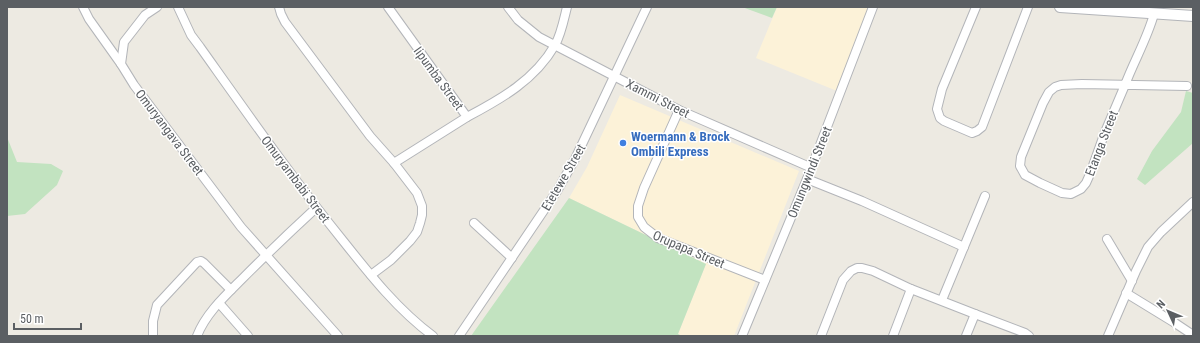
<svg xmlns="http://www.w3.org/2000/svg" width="1200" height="343" font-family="'Roboto Condensed',sans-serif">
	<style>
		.commercial { fill: #fcf2d8 }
		.green { fill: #c2e3c0 }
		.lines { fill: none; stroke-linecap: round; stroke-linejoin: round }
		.minor-casing { stroke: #b3b5b9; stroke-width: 10 }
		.tertiary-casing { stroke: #b3b5b9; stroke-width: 12 }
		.minor { stroke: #fff; stroke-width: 8 }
		.tertiary { stroke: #fff; stroke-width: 10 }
		.shop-dot { fill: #3f7fe0; stroke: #fff; stroke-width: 1.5 }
		.labels { text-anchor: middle; stroke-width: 3; stroke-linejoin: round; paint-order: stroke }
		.street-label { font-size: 13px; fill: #5b5f63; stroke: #fff }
		.shop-label { font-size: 13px; font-weight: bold; fill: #366cbe; stroke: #fff; text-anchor: start }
	</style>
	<rect width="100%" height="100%" fill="#edeae2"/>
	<g class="commercial">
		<polygon points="777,7 872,7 837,91 756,58"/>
		<polygon points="620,95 799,171 734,336 682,336 678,334 706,264 569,198 587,167"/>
	</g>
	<g class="green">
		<polygon points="742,7 777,7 772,18"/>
		<polygon points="1186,91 1193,93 1193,143 1145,185 1137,179 1152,151 1181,112"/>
		<polygon points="7,137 17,162 51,164 63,171 57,185 25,214 7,216"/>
		<polygon points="569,198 706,264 678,334 682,336 471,336"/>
	</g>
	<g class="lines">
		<defs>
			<g id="minor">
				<polyline points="83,7 89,19 121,64"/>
				<polyline points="157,7 145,15 124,42 121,64 134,85 241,227 338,336"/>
				<path d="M 178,7 L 191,35 L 200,47 C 247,113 293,179 344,242 C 371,276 398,310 433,336"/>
				<polyline points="279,7 281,14 285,22 370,136 394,163 417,193 422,206 422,215 420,223 417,232 410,241 391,260 371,275"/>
				<polyline points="388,7 467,117 394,163"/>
				<polyline points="508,7 518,20 539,37 679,110 812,168"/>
				<polyline points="976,7 942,89 937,109 940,118 944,121 972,133 977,131 982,127 1028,7"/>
				<path d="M 1154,14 C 1147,39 1134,61 1125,85 L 1105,132 L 1090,174 L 1086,183 L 1081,189 L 1071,194 L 1062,193 L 1040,183 L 1025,175 L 1020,166 L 1021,157 L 1043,103 L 1049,92 L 1055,87 L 1061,85 L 1082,84 L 1187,86"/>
				<polyline points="679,110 644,188 638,206 638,217 644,227 658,238 765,280"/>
				<path d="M 467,117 C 501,99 535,80 555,45 C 561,35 564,19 567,7"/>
				<polyline points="807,179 862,201 964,247"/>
				<polyline points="474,223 512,258"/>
				<polyline points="1107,239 1132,281"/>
				<polyline points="911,289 975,314"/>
				<polyline points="1126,293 1175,323 1193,335"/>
				<polyline points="942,300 985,196"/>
				<polyline points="219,303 248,336"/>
				<polyline points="153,336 153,321 157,305 197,262 201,261 204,263 231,290"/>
				<path d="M 197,336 C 206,313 226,295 243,278 C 267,254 291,231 316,208"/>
				<polyline points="459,336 557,191 575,159 647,7"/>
				<polyline points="742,336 807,179 873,7"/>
				<polyline points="821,336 843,280 851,271 857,268 862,268 873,271 911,289 893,336"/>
				<polyline points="966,336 975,314 1025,333 1029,336"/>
				<polyline points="1108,336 1136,271 1148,247 1161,232 1193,202"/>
			</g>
			<polyline id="tertiary" points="1060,7 1193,16"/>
		</defs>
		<use href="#minor" class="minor-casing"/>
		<use href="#tertiary" class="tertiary-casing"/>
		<use href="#minor" class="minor"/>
		<use href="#tertiary" class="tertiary"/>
	</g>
	<circle class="shop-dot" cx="623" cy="143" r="4"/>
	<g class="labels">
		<g class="street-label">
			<text transform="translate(439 78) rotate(54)" y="5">Iipumba Street</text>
			<text transform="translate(658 98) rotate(27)" y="5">Xammi Street</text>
			<text transform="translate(170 132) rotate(53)" y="5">Omuryangava Street</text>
			<text transform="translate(1101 143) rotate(-69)" y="5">Etanga Street</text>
			<text transform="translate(809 172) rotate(-68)" y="5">Omungwindi Street</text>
			<text transform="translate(563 177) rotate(-60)" y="5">Etetewe Street</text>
			<text transform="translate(296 179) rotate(53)" y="5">Omuryambabi Street</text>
			<text transform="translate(689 249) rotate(23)" y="5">Orupapa Street</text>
		</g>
		<g class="shop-label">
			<text x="631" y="141">Woermann &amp; Brock<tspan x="631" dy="15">Ombili Express</tspan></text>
		</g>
	</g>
	<rect width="1200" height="343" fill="none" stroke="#5b5f63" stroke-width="16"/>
	<g transform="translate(1168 311) rotate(314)" stroke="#ffffff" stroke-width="3" paint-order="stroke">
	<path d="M0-3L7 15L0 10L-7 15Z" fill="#5b5f63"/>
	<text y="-6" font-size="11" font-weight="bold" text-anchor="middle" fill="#5b5f63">N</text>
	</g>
	<path d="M14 323v6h67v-6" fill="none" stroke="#5b5f63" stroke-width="2"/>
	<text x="20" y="323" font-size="12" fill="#5b5f63" stroke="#ffffff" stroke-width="3" paint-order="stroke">50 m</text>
</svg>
